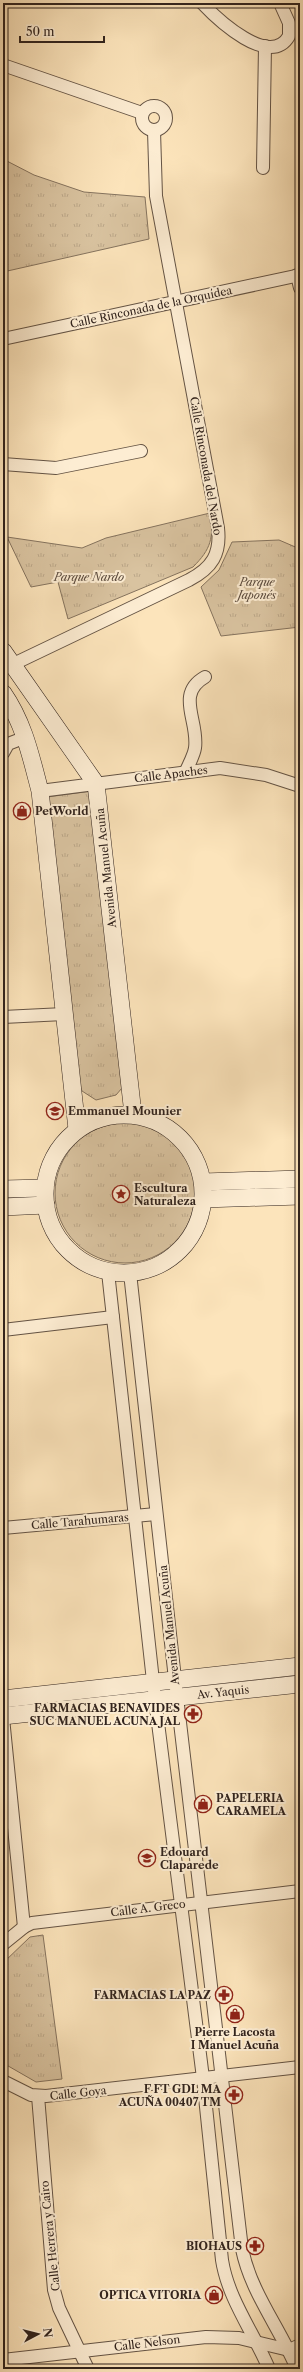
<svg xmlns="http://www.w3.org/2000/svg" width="303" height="2372" font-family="'Libre Caslon Text',serif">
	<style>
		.grass { fill: url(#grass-tufts); stroke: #85735e }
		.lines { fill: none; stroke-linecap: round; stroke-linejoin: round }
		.street-casing { stroke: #645344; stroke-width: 14 }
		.secondary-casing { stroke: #31231d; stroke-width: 18 }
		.street { stroke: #fdedd3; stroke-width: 12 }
		.secondary { stroke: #fdedd3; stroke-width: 17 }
		.labels { text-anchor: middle; stroke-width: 4; stroke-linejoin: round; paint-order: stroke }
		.street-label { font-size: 11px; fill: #31231d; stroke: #fdedd3 }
		.park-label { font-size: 11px; font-style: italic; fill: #5b4b3e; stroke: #fdedd3 }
		.poi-label { font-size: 11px; font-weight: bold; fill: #31231d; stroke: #fdedd3; text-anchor: start }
	</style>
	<defs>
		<pattern id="grass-tufts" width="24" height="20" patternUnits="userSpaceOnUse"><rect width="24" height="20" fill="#d9c3a0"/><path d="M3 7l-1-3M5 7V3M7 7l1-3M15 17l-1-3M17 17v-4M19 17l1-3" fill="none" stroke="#bba789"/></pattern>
	</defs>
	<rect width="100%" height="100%" fill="#fce4bb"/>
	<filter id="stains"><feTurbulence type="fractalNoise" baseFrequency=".005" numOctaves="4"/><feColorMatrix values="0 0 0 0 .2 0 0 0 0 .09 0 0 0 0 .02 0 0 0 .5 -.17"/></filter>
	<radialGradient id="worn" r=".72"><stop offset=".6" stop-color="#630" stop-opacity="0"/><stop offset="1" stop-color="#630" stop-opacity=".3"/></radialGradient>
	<g class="grass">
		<polygon points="3,159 34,175 84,192 145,197 149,239 3,272"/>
		<path d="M 210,513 C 214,538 211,549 193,567 L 68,619 L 58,582 L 31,587 L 7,537 L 82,548 L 106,538 Z"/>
		<polygon points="279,540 300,549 300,627 221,636 201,587 219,570 232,542"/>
		<polygon points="92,791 122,1088 116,1095 96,1100 82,1091 78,1082 47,797"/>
		<circle cx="125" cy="1193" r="70"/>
		<polygon points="43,1935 62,2079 36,2082 3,2063 3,1963 30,1937"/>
	</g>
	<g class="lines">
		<defs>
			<g id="street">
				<path d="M 202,3 C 217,19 270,69 289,36 L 289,23 L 280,3"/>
				<polyline points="3,65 142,113"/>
				<circle cx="154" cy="118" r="12"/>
				<polyline points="263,168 265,46"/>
				<polyline points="297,275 300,288"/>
				<polyline points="3,339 300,275"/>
				<polyline points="3,464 56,468 141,451"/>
				<path d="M 3,669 L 189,580 C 212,568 221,554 218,528 L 156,196 L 154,131"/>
				<polyline points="3,753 8,744 26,737"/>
				<path d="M 186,771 C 189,764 194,755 195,748 C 199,721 175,694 205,677"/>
				<polyline points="40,791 220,768 266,775 300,786"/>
				<polyline points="3,1017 64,1014"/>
				<path d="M 108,1272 L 155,1699 L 203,2078 L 222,2260 C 228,2299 254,2333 269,2369"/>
				<path d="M 130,1273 L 177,1697 L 242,2249 C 251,2293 280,2328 297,2369"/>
				<polyline points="3,1330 113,1317"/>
				<polyline points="3,1528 156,1514"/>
				<polyline points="3,1718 24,1927"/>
				<polyline points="3,1944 24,1927 32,1923 300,1891"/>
				<polyline points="3,2081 31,2095 46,2096 300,2067"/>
				<polyline points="38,2096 54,2290 59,2308 88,2369"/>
				<polyline points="3,2360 206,2337 239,2338 289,2350 300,2345"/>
			</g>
			<g id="secondary">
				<polyline points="3,651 96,784 133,1114"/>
				<path d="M 3,693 C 24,723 31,757 40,791 L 77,1129"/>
				<circle cx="124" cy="1194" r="79"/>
				<polyline points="203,1182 300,1179"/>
				<polyline points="3,1189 45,1188"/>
				<polyline points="203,1199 300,1196"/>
				<polyline points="3,1207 46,1205"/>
				<polyline points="3,1699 300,1666"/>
				<polyline points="3,1716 300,1684"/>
			</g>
		</defs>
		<use href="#street" class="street-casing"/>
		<use href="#secondary" class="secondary-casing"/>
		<use href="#street" class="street"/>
		<use href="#secondary" class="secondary"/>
	</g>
	<defs>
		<symbol id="shop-ring" viewBox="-11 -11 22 22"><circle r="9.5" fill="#fdedd3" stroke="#8f2418" stroke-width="1.5"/><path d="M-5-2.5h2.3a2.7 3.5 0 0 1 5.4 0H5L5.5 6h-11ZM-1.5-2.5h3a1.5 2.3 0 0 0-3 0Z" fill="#8f2418"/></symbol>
		<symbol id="school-ring" viewBox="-11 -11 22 22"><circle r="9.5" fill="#fdedd3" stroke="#8f2418" stroke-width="1.5"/><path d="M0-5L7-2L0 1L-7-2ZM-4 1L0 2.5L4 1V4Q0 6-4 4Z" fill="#8f2418"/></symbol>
		<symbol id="sight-ring" viewBox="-11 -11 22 22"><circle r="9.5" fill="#fdedd3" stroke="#8f2418" stroke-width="1.5"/><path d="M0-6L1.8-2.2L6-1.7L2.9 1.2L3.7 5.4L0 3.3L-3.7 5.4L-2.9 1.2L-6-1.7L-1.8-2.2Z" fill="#8f2418"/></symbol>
		<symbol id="pharmacy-ring" viewBox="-11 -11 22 22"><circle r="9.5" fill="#fdedd3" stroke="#8f2418" stroke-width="1.5"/><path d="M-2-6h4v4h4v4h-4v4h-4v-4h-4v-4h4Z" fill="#8f2418"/></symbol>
	</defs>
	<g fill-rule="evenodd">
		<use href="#shop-ring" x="12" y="801" width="20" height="20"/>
		<use href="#school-ring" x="45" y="1101" width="20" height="20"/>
		<use href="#sight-ring" x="111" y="1184" width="20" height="20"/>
		<use href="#pharmacy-ring" x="183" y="1704" width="20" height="20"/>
		<use href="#shop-ring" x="193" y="1794" width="20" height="20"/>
		<use href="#school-ring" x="137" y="1848" width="20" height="20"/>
		<use href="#pharmacy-ring" x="214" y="1985" width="20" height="20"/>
		<use href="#shop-ring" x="225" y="2004" width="20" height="20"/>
		<use href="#pharmacy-ring" x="224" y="2085" width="20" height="20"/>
		<use href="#pharmacy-ring" x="245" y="2236" width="20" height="20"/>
		<use href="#shop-ring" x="204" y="2285" width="20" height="20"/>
	</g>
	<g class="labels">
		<g class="street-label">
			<text transform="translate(151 307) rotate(-12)" y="4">Calle Rinconada de la Orquídea</text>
			<text transform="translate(206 466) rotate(80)" y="4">Calle Rinconada del Nardo</text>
			<text transform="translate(171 774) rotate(-7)" y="4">Calle Apaches</text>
			<text transform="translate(106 868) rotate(-96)" y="4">Avenida Manuel Acuña</text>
			<text transform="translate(80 1521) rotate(-5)" y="4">Calle Tarahumaras</text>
			<text transform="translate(169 1625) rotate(-96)" y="4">Avenida Manuel Acuña</text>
			<text transform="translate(223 1692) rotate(-6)" y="4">Av. Yaquis</text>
			<text transform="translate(148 1908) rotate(-7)" y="4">Calle A. Greco</text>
			<text transform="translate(78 2093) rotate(-6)" y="4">Calle Goya</text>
			<text transform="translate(50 2236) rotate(-96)" y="4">Calle Herrera y Cairo</text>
			<text transform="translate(147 2343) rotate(-7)" y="4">Calle Nelson</text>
		</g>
		<g class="park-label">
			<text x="89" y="581">Parque Nardo</text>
			<text x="257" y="586">Parque<tspan x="257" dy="13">Japonés</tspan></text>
		</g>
		<g class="poi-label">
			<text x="35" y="815">PetWorld</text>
			<text x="68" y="1115">Emmanuel Mounier</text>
			<text x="134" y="1192">Escultura<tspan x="134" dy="13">Naturaleza</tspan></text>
			<text x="180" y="1712" text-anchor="end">FARMACIAS BENAVIDES<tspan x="180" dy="13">SUC MANUEL ACUNA JAL</tspan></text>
			<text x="216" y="1802">PAPELERIA<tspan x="216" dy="13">CARAMELA</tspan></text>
			<text x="160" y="1856">Edouard<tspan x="160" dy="13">Claparede</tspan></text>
			<text x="211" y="1999" text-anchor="end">FARMACIAS LA PAZ</text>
			<text x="235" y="2036" text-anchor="middle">Pierre Lacosta<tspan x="235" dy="13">I Manuel Acuña</tspan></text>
			<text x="221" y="2093" text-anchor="end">F FT GDL MA<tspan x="221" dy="13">ACUÑA 00407 TM</tspan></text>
			<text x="242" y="2250" text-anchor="end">BIOHAUS</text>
			<text x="201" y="2299" text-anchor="end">OPTICA VITORIA</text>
		</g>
	</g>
	<rect width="303" height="2372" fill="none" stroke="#fce4bb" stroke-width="16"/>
	<rect x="4" y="4" width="295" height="2364" fill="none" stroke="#31231d" stroke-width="2"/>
	<rect x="8" y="8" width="287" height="2356" fill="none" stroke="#31231d"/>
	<g transform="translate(38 2334) rotate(83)" stroke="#fdedd3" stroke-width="3" paint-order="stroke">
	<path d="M0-3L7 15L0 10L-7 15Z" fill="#31231d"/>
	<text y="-6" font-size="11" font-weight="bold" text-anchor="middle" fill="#31231d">N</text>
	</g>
	<path d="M20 36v6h84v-6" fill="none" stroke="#31231d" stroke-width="2"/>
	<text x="26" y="36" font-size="12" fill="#31231d" stroke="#fdedd3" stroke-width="3" paint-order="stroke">50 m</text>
	<rect width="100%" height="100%" filter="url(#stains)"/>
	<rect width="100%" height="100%" fill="url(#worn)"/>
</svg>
